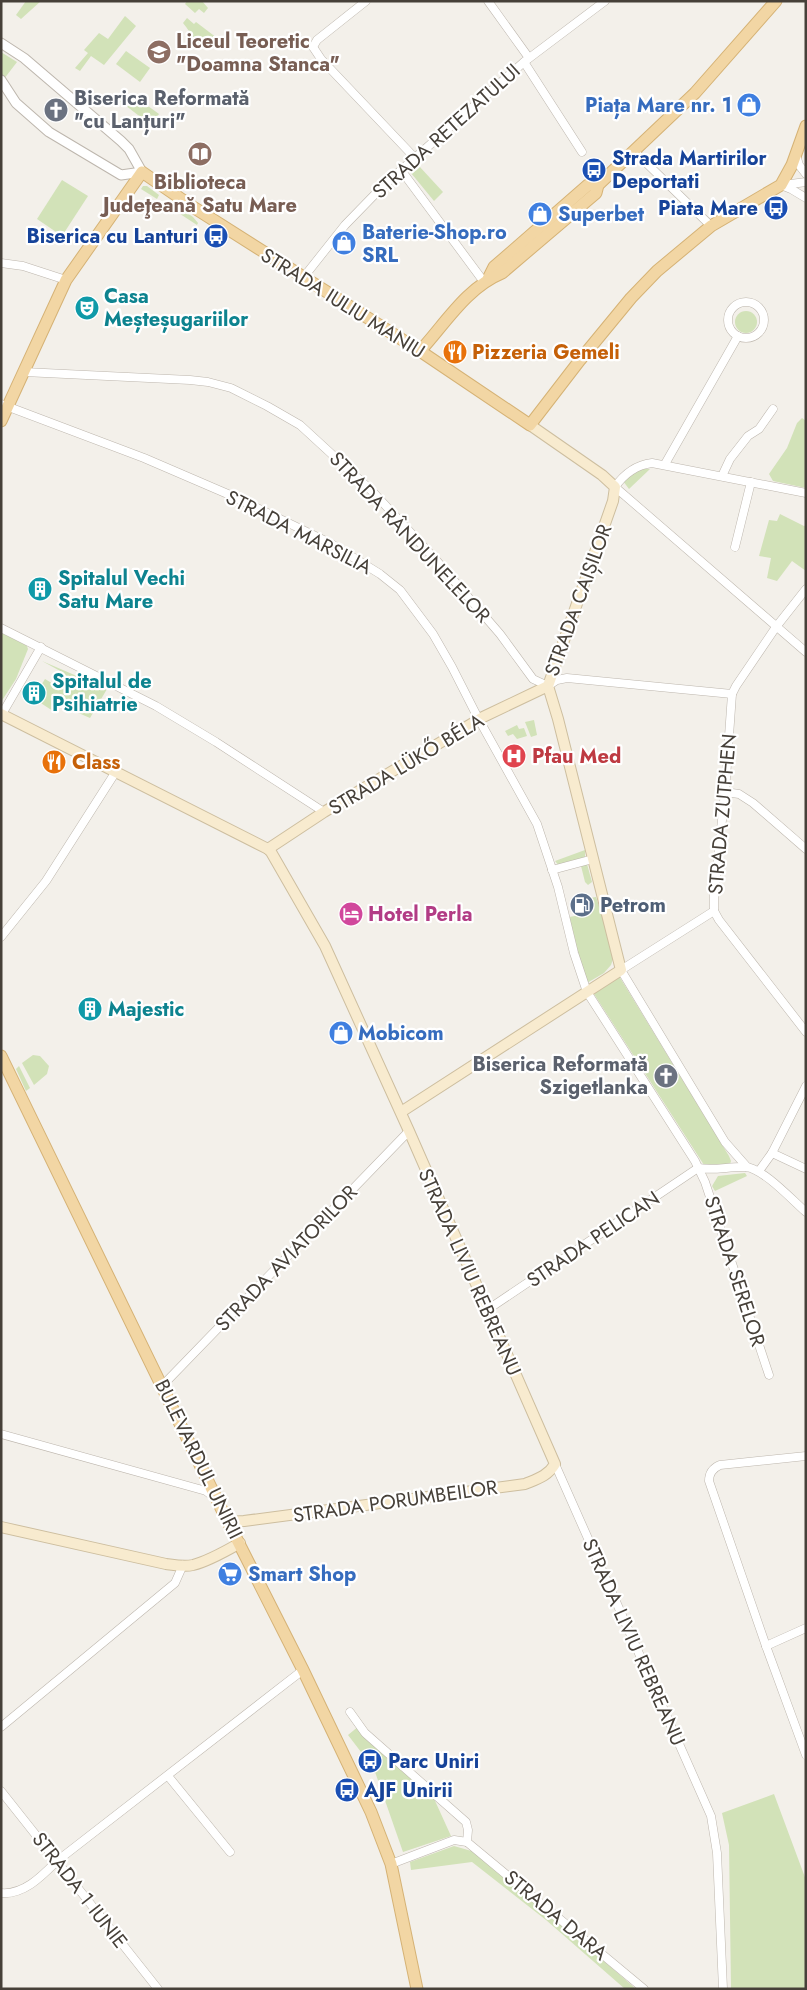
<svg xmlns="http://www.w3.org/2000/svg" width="807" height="1990" font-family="Jost,sans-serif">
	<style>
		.green { fill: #d2e2b8 }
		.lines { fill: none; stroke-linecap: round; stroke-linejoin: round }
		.minor-casing { stroke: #bdb6ad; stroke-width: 9 }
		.tertiary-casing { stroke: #bdb6ad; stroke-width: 11 }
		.secondary-casing { stroke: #cdbe9f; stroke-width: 12 }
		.primary-casing { stroke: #d5b275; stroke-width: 13 }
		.minor { stroke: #fff; stroke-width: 8 }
		.tertiary { stroke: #fff; stroke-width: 9 }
		.secondary { stroke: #f8ebcf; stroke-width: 10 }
		.primary { stroke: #f2d6a4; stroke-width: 11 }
		.labels { text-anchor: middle; stroke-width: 4.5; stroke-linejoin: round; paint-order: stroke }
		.education-label { font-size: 20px; font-weight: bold; fill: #785e54; stroke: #fff; text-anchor: start }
		.worship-label { font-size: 20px; font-weight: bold; fill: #5b616d; stroke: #fff; text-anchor: start }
		.shop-label { font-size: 20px; font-weight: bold; fill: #366cbe; stroke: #fff; text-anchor: start }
		.street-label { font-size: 20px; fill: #464039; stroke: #fff }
		.transit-label { font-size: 20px; font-weight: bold; fill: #164399; stroke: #fff; text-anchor: start }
		.culture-label { font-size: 20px; font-weight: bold; fill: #0d838f; stroke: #fff; text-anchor: start }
		.food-label { font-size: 20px; font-weight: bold; fill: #c56008; stroke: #fff; text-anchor: start }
		.health-label { font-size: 20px; font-weight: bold; fill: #be3a42; stroke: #fff; text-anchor: start }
		.service-label { font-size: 20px; font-weight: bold; fill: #4e5e75; stroke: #fff; text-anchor: start }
		.hotel-label { font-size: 20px; font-weight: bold; fill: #b23c85; stroke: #fff; text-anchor: start }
	</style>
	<rect width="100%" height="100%" fill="#f3f0ea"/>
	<g class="green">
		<polygon points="26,1 41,1 21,19 16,15"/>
		<polygon points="187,1 202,1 208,8 204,13 199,9 195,13 185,4"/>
		<polygon points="125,16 136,26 104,65 91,56 80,71 75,68 88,53 84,50 99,33 108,39"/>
		<path d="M 187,18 L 194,24 L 196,22 L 217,38 L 207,50 C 193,41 193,35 183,23 Z"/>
		<polygon points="126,51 150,68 140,82 116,64"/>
		<polygon points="1,52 17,62 4,79 1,74"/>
		<polygon points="123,91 132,105 137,98 159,114 151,125 117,99"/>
		<polygon points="419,166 443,192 434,201 411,173"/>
		<polygon points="62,180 88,196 62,236 37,219"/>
		<polygon points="143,186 147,186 159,195 157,199 141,189"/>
		<polygon points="177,206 193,217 198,223 197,225 174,210"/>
		<circle cx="746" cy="322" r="11"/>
		<polygon points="802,418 806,421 806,488 773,481 769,474 787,448 797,423"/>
		<polygon points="639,469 650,469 629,489 623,481"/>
		<polygon points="780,514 804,526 806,525 806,571 792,561 777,581 767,578 771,558 759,556 769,520 777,521"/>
		<polygon points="1,633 25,641 28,649 16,679 1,702"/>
		<polygon points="42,661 107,689 90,718 58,704 53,711 36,700 39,695 43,697 47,691 40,687 45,679 55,685 62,672"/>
		<polygon points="534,720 537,735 531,737 525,722"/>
		<polygon points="517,725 519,729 524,728 527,736 517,739 513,734 508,736 505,731"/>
		<polygon points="585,850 585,858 559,866 555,861"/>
		<polygon points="587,864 592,882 588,885 585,882 581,866"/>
		<polygon points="596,897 615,953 611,965 604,973 587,983 577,950 569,917 591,913 590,908 593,907 590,898"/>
		<polygon points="619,976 729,1156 731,1161 730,1165 704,1165 594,994"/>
		<polygon points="33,1055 40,1056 49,1066 47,1074 34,1085 22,1063"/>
		<polygon points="19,1066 30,1088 26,1091 16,1069"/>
		<polygon points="745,1173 747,1176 715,1191 712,1186 718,1176"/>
		<polygon points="359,1726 431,1792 451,1836 403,1852 374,1769 348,1735"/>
		<polygon points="774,1794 806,1880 806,1989 731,1989 729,1845 722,1813"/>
		<polygon points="454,1846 475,1852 558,1921 636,1989 625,1989 546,1920 472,1862 411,1870 410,1862"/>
	</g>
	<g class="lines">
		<defs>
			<g id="minor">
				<polyline points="366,1 317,40 313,47 321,59 415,158"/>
				<polyline points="488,1 529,58"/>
				<polyline points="524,62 582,152"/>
				<polyline points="635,152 711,226"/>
				<polyline points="796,155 799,165 806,174"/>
				<polyline points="401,170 484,282"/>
				<polyline points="781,185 791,189 806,198"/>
				<polyline points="783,185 806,182"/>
				<polyline points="1,263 23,266 66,280"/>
				<polyline points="303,278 345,225 383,186 524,62 605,1"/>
				<circle cx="746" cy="320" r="18"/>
				<polyline points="24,372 190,380 208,382 231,388 267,406 300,425 373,492 437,561 500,634 533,679 548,686 557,680 567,678 732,694"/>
				<polyline points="1,404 144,458 230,495 330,543 380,574 400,590 433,634 452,667 477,716 537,824 558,887 574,953 587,992 695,1161 705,1182 769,1375"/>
				<polyline points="665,464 738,336"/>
				<polyline points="722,476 730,459 748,436 759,429 773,409"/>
				<path d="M 806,493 L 652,463 C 636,465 624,474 615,487 L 806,652"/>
				<polyline points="735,547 751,482"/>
				<polyline points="806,589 776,627 736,686 732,694 725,792 714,895 714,911 719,920 806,1032"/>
				<polyline points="1,628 156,706 216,742 324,812"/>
				<polyline points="2,714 41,647"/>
				<polyline points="725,792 739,794 753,803 806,849"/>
				<polyline points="552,870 593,859"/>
				<polyline points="714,911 621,970 725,1142 747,1167"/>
				<polyline points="1,937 46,881 115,773"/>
				<polyline points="772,1153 806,1169"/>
				<path d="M 698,1168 C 715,1171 730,1166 746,1167 C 764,1169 792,1200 806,1212"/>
				<polyline points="759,1171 772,1153 806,1086"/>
				<polyline points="487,1310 698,1168"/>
				<polyline points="163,1385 409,1131"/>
				<polyline points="1,1434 199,1489 206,1491 215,1498"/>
				<path d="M 806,1456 L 720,1465 C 713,1468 709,1473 709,1481 L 766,1646 L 806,1755"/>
				<polyline points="555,1464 711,1816 717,1853 723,1989"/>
				<polyline points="766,1646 806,1628"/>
				<polyline points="350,1712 365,1733 466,1822 468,1830 467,1842 644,1989"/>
				<polyline points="1,1727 175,1583 183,1565"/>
				<polyline points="168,1776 230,1852"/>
				<polyline points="1,1791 158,1989"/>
				<polyline points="391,1864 454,1840 467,1842"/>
				<path d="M 1,1893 C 24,1895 42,1876 57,1861 L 303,1670"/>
			</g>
			<polyline id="tertiary" points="1,43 24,58 121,141 129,149 142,172 121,175 49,132 16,103 1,80"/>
			<g id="secondary">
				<path d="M 1,714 L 268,849 L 271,852 L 325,946 L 409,1131 L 555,1464 C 548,1476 537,1479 525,1484 L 244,1521 L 227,1522"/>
				<polyline points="268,849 324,812 483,717 548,686"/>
				<polyline points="401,1112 621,970 558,719 548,686 613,501 615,487 602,475 530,425"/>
				<path d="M 1,1527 L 166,1564 C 174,1565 184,1567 193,1565 C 209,1561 226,1551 240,1543"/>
			</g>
			<g id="primary">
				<polyline points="488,279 494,267 588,185 598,185"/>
				<path d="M 420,351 C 445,324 466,288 502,273 L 596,193 L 598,185 L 695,93 L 776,1"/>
				<polyline points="1,421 66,280 142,172 193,207 420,351 530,425 580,360 631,298 657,271 711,226 781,185 792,165 806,126"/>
				<polyline points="1,1056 222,1510 303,1670 371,1812 391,1864 417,1989"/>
			</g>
		</defs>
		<use href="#minor" class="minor-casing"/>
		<use href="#tertiary" class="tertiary-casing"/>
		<use href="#secondary" class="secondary-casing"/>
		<use href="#primary" class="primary-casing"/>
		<use href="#minor" class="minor"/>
		<use href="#tertiary" class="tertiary"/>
		<use href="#secondary" class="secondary"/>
		<use href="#primary" class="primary"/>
	</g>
	<defs>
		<symbol id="school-disc" viewBox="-11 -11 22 22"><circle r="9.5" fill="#8d6e63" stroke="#fff"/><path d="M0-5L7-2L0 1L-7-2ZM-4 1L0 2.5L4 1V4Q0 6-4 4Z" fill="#fff"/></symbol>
		<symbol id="shop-disc" viewBox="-11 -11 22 22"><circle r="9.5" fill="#3f7fe0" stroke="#fff"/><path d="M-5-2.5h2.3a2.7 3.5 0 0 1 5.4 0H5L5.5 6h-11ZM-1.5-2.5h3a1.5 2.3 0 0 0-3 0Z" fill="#fff"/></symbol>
		<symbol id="church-disc" viewBox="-11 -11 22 22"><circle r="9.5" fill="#6b7280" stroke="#fff"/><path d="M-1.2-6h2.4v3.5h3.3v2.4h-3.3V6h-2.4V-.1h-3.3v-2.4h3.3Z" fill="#fff"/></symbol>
		<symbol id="library-disc" viewBox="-11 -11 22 22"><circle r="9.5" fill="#8d6e63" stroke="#fff"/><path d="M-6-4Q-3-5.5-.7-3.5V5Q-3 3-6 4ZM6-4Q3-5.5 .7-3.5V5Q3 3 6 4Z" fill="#fff"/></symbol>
		<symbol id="bus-disc" viewBox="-11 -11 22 22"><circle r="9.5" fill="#1a4fb4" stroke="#fff"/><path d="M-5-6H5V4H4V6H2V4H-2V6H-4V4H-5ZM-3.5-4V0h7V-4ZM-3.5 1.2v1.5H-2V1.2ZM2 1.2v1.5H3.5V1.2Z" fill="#fff"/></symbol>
		<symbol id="theatre-disc" viewBox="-11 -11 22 22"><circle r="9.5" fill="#0f9aa8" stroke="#fff"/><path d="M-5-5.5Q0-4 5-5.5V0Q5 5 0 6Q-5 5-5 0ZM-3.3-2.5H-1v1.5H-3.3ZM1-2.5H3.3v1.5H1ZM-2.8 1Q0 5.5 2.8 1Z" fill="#fff"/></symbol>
		<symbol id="restaurant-disc" viewBox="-11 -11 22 22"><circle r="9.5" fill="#e8710a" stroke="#fff"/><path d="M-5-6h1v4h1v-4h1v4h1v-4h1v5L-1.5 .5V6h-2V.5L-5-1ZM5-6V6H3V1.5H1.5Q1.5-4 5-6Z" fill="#fff"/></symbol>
		<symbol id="building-disc" viewBox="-11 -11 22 22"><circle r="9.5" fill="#0f9aa8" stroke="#fff"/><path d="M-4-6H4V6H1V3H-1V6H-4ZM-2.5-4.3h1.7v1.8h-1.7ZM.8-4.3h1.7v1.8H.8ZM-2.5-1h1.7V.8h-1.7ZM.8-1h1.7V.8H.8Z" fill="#fff"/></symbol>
		<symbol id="hospital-disc" viewBox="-11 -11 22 22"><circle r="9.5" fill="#e0444e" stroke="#fff"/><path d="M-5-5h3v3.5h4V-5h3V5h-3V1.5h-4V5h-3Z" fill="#fff"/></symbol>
		<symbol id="fuel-disc" viewBox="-11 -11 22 22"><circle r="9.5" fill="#5c6f8a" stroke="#fff"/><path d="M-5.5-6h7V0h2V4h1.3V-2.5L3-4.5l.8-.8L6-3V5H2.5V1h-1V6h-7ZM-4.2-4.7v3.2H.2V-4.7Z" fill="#fff"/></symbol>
		<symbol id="hotel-disc" viewBox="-11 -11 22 22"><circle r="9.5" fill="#d1479c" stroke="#fff"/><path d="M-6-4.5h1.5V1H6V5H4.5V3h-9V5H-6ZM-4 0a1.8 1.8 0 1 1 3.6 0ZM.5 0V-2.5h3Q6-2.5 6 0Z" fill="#fff"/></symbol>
		<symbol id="supermarket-disc" viewBox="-11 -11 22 22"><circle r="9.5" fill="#3f7fe0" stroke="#fff"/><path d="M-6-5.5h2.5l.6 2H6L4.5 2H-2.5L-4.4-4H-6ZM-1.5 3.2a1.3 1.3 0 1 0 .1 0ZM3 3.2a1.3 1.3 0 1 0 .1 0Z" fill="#fff"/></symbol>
	</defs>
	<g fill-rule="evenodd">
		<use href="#school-disc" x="145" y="38" width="28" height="28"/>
		<use href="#shop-disc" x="735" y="91" width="28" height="28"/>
		<use href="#church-disc" x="42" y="96" width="28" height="28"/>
		<use href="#library-disc" x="186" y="140" width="28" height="28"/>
		<use href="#bus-disc" x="580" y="156" width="28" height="28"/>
		<use href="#bus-disc" x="762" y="194" width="28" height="28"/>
		<use href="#shop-disc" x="526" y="200" width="28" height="28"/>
		<use href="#bus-disc" x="202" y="222" width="28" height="28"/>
		<use href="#shop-disc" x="330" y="229" width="28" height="28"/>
		<use href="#theatre-disc" x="73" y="294" width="28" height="28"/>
		<use href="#restaurant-disc" x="441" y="338" width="28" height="28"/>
		<use href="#building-disc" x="26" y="575" width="28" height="28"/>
		<use href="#building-disc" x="20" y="679" width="28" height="28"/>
		<use href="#hospital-disc" x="500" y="742" width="28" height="28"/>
		<use href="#restaurant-disc" x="40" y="748" width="28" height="28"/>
		<use href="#fuel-disc" x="568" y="891" width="28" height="28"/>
		<use href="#hotel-disc" x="337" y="900" width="28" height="28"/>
		<use href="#building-disc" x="76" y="995" width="28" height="28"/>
		<use href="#shop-disc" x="327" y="1019" width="28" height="28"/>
		<use href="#church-disc" x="652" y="1062" width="28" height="28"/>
		<use href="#supermarket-disc" x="216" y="1560" width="28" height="28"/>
		<use href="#bus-disc" x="356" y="1747" width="28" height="28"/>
		<use href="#bus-disc" x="333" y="1776" width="28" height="28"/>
	</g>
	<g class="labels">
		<g class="education-label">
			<text x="176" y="48">Liceul Teoretic<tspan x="176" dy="23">"Doamna Stanca"</tspan></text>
			<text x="200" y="189" text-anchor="middle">Biblioteca<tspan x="200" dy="23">Judeţeană Satu Mare</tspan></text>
		</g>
		<g class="worship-label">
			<text x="74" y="105">Biserica Reformată<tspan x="74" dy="23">"cu Lanțuri"</tspan></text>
			<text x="648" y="1071" text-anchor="end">Biserica Reformată<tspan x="648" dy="23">Szigetlanka</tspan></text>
		</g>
		<g class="shop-label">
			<text x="732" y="112" text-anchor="end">Piața Mare nr. 1</text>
			<text x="558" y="221">Superbet</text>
			<text x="362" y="239">Baterie-Shop.ro<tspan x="362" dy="23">SRL</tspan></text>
			<text x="358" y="1040">Mobicom</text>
			<text x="248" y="1581">Smart Shop</text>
		</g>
		<g class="street-label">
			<text transform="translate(446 131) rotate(-42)" y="7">STRADA RETEZATULUI</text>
			<text transform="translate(343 303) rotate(32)" y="7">STRADA IULIU MANIU</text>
			<text transform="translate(299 532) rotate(27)" y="7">STRADA MARSILIA</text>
			<text transform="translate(410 537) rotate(47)" y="7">STRADA RÂNDUNELELOR</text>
			<text transform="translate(578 600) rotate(-70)" y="7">STRADA CAIȘILOR</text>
			<text transform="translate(406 764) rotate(-31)" y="7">STRADA LÜKŐ BÉLA</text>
			<text transform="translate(722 814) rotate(-85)" y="7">STRADA ZUTPHEN</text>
			<text transform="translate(593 1239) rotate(-34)" y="7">STRADA PELICAN</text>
			<text transform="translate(286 1258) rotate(-46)" y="7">STRADA AVIATORILOR</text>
			<text transform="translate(735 1271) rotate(72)" y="7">STRADA SERELOR</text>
			<text transform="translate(470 1272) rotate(66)" y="7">STRADA LIVIU REBREANU</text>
			<text transform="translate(199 1459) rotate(64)" y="7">BULEVARDUL UNIRII</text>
			<text transform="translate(395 1501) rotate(-8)" y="7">STRADA PORUMBEILOR</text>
			<text transform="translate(634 1642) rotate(66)" y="7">STRADA LIVIU REBREANU</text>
			<text transform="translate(80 1890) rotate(52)" y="7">STRADA 1 IUNIE</text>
			<text transform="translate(556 1915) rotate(40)" y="7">STRADA DARA</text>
		</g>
		<g class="transit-label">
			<text x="612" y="165">Strada Martirilor<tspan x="612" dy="23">Deportati</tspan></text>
			<text x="758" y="215" text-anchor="end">Piata Mare</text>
			<text x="198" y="243" text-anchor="end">Biserica cu Lanturi</text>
			<text x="388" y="1768">Parc Uniri</text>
			<text x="364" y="1797">AJF Unirii</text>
		</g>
		<g class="culture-label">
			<text x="104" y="303">Casa<tspan x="104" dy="23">Meșteșugariilor</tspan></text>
			<text x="58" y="585">Spitalul Vechi<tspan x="58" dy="23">Satu Mare</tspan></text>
			<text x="52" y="688">Spitalul de<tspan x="52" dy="23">Psihiatrie</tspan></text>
			<text x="108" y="1016">Majestic</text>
		</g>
		<g class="food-label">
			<text x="472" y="359">Pizzeria Gemeli</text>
			<text x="72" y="769">Class</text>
		</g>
		<g class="health-label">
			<text x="532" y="763">Pfau Med</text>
		</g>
		<g class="service-label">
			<text x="600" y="912">Petrom</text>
		</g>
		<g class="hotel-label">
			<text x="368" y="921">Hotel Perla</text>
		</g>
	</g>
	<rect width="807" height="1990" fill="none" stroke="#464039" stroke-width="5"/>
</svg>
